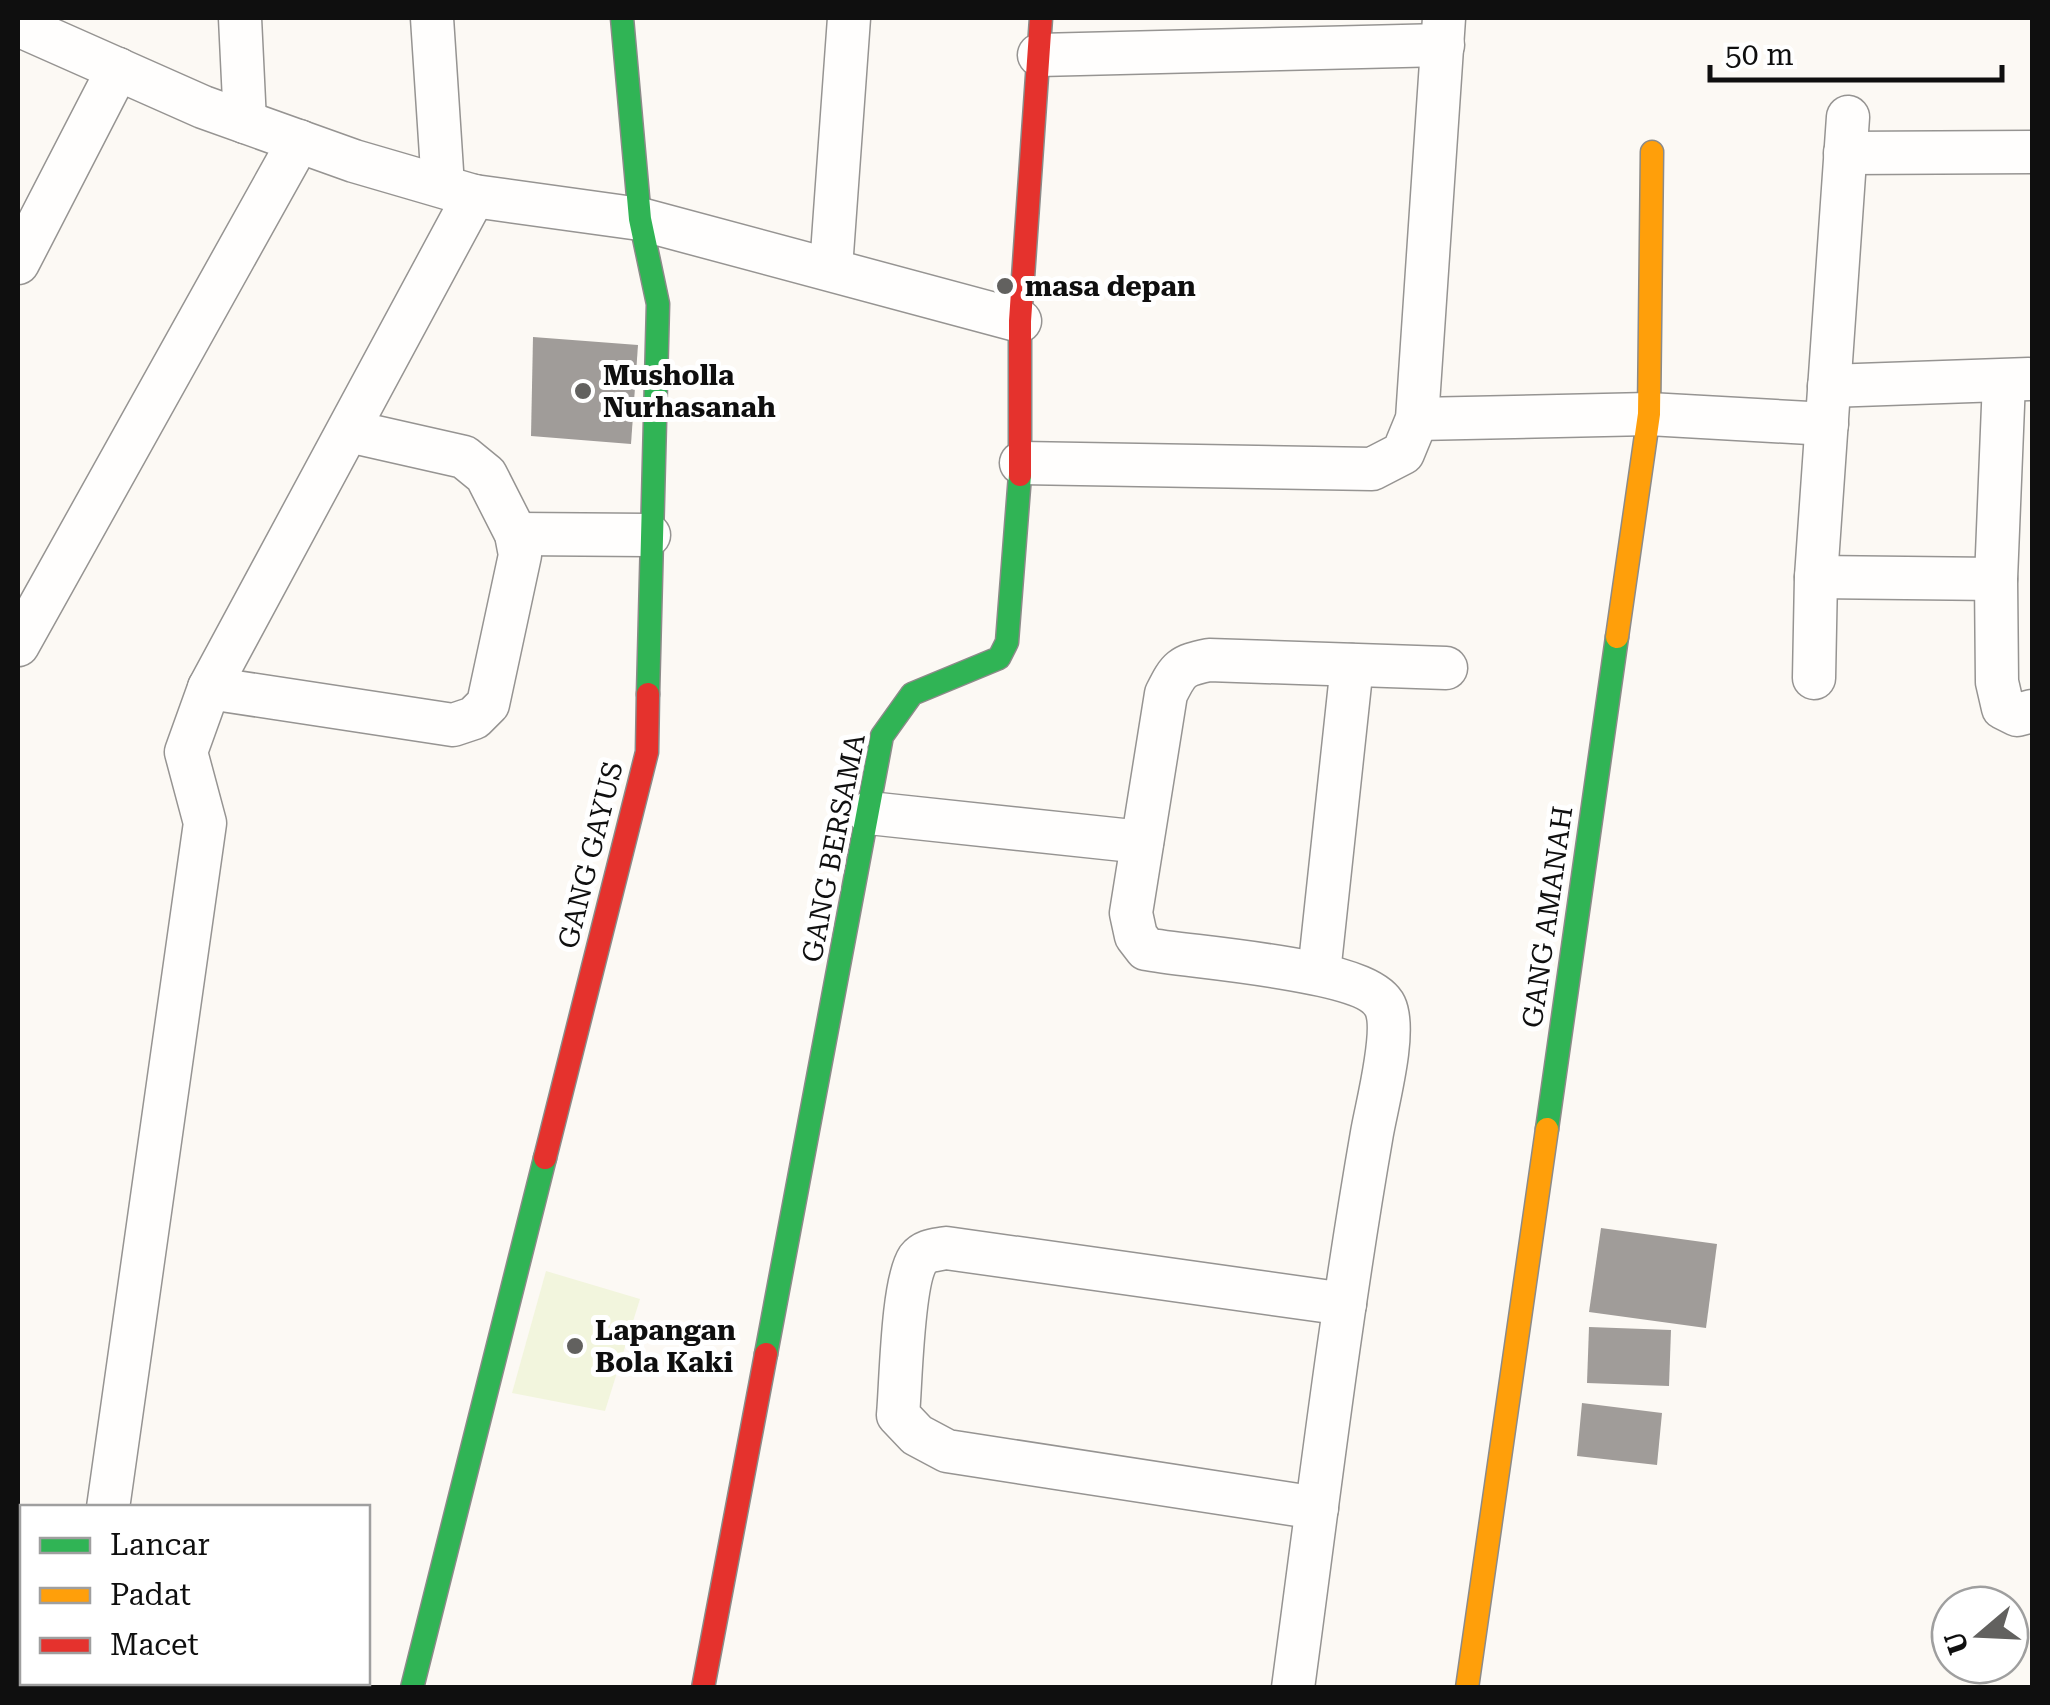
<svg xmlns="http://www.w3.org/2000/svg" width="2050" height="1705" font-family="'Roboto Serif',serif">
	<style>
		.pitch { fill: #f2f5dd }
		.building { fill: #a09c99 }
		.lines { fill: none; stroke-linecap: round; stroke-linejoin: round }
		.street-casing { stroke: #969492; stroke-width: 45 }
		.fast-casing { stroke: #8c8b89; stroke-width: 25 }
		.slow-casing { stroke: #8c8b89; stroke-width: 25 }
		.jam-casing { stroke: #8c8b89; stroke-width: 25 }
		.street { stroke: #fffefd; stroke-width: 42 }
		.fast { stroke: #30b455; stroke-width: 22 }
		.slow { stroke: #ff9f0a; stroke-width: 22 }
		.jam { stroke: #e5322d; stroke-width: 22 }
		.poi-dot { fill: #62615f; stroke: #fff; stroke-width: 4 }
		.labels { text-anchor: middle; stroke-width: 10; stroke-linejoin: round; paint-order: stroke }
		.poi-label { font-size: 28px; font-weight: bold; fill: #0f0f0f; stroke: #fff; text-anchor: start }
		.street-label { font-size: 28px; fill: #0f0f0f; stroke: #fff }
	</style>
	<rect width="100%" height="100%" fill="#fcf9f4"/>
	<polygon class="pitch" points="546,1271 640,1299 605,1411 512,1393"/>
	<g class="building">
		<polygon points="533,337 638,345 631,444 531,436"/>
		<polygon points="1601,1228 1717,1244 1706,1328 1589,1312"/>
		<polygon points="1589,1327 1671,1330 1669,1386 1587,1383"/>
		<polygon points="1582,1403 1662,1413 1657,1465 1577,1456"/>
	</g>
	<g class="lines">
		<defs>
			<g id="street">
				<polyline points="240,18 245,122"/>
				<polyline points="432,18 443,186"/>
				<polyline points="18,25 203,107 354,161 474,196 640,219 1020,321"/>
				<polyline points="1039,55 1443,45"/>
				<polyline points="1845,153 2032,152"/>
				<polyline points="18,263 118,69"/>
				<polyline points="831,268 849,18"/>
				<polyline points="2004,381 1996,579 1997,682 2003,708 2017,715 2032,711"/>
				<polyline points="1829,386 2029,379"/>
				<polyline points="1417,419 1649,414 1827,424"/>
				<polyline points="1021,463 1372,469 1403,453 1417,419 1444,18"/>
				<polyline points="516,534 649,535"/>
				<polyline points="1816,577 1996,579"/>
				<polyline points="18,645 299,141"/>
				<polyline points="1814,678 1816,577 1848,117"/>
				<polyline points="209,688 453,725 474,718 488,704 520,555 516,534 486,475 464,457 349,431"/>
				<polyline points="869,813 1142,842"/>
				<polyline points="1319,973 1352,665"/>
				<polyline points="108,1508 205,823 186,752 209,688 474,196"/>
				<path d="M 1317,1508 L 947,1451 L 917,1435 L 898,1415 C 901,1383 902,1283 918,1259 C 925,1250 936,1250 946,1248 L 1345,1304"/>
				<path d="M 1293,1688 C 1318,1502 1340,1317 1372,1133 C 1377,1104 1397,1031 1385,1006 C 1366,967 1191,958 1146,949 L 1136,936 L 1131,913 L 1166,694 C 1179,668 1181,666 1209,660 L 1446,668"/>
			</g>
			<g id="fast">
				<polyline points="622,18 640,219 658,304 648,694"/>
				<polyline points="1547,1129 1617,637"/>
				<polyline points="766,1354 882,736 912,694 999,658 1007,642 1020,475"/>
				<polyline points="193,1682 212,1688"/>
				<polyline points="412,1688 545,1158"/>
			</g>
			<g id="slow">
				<polyline points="1617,637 1649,414 1652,152"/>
				<polyline points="18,1636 22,1638"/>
				<polyline points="1467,1688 1547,1129"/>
			</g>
			<g id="jam">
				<polyline points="1020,475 1020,321 1041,18"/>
				<polyline points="545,1158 647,752 648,694"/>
				<polyline points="703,1688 766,1354"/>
			</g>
		</defs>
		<use href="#street" class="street-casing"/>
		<use href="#fast" class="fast-casing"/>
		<use href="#slow" class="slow-casing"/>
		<use href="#jam" class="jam-casing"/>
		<use href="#street" class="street"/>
		<use href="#fast" class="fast"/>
		<use href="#slow" class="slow"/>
		<use href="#jam" class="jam"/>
	</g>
	<g class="poi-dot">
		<circle cx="1005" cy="286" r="10"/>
		<circle cx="583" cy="391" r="10"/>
		<circle cx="575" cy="1346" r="10"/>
	</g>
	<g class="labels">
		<g class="poi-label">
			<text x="1025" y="296">masa depan</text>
			<text x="603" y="385">Musholla<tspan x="603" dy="32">Nurhasanah</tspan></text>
			<text x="595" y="1340">Lapangan<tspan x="595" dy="32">Bola Kaki</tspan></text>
		</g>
		<g class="street-label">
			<text transform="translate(833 848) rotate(-79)" y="10">GANG BERSAMA</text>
			<text transform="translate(590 855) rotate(-76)" y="10">GANG GAYUS</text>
			<text transform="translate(1547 917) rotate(-82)" y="10">GANG AMANAH</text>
		</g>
	</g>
	<rect width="2050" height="1705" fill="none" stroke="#0f0f0f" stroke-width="40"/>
	<rect x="20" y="1505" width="350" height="180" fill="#ffffff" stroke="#9f9f9f" stroke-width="2.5"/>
	<rect x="40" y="1538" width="50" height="15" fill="#30b455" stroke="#9f9f9f" stroke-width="2.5"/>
	<text x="110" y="1555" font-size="30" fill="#0f0f0f">Lancar</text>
	<rect x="40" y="1588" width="50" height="15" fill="#ff9f0a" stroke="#9f9f9f" stroke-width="2.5"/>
	<text x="110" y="1605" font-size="30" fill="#0f0f0f">Padat</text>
	<rect x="40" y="1638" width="50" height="15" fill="#e5322d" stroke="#9f9f9f" stroke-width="2.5"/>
	<text x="110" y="1655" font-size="30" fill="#0f0f0f">Macet</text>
	<g transform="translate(1980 1635) rotate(251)"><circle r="48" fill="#ffffff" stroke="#9f9f9f" stroke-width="2.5"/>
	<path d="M0-8L18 38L0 25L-18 38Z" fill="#62615f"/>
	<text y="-15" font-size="28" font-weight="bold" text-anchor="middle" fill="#0f0f0f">U</text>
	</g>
	<path d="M1710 65v15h292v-15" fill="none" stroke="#0f0f0f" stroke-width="5"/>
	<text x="1725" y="65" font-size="30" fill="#0f0f0f" stroke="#ffffff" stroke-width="8" paint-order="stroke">50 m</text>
</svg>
